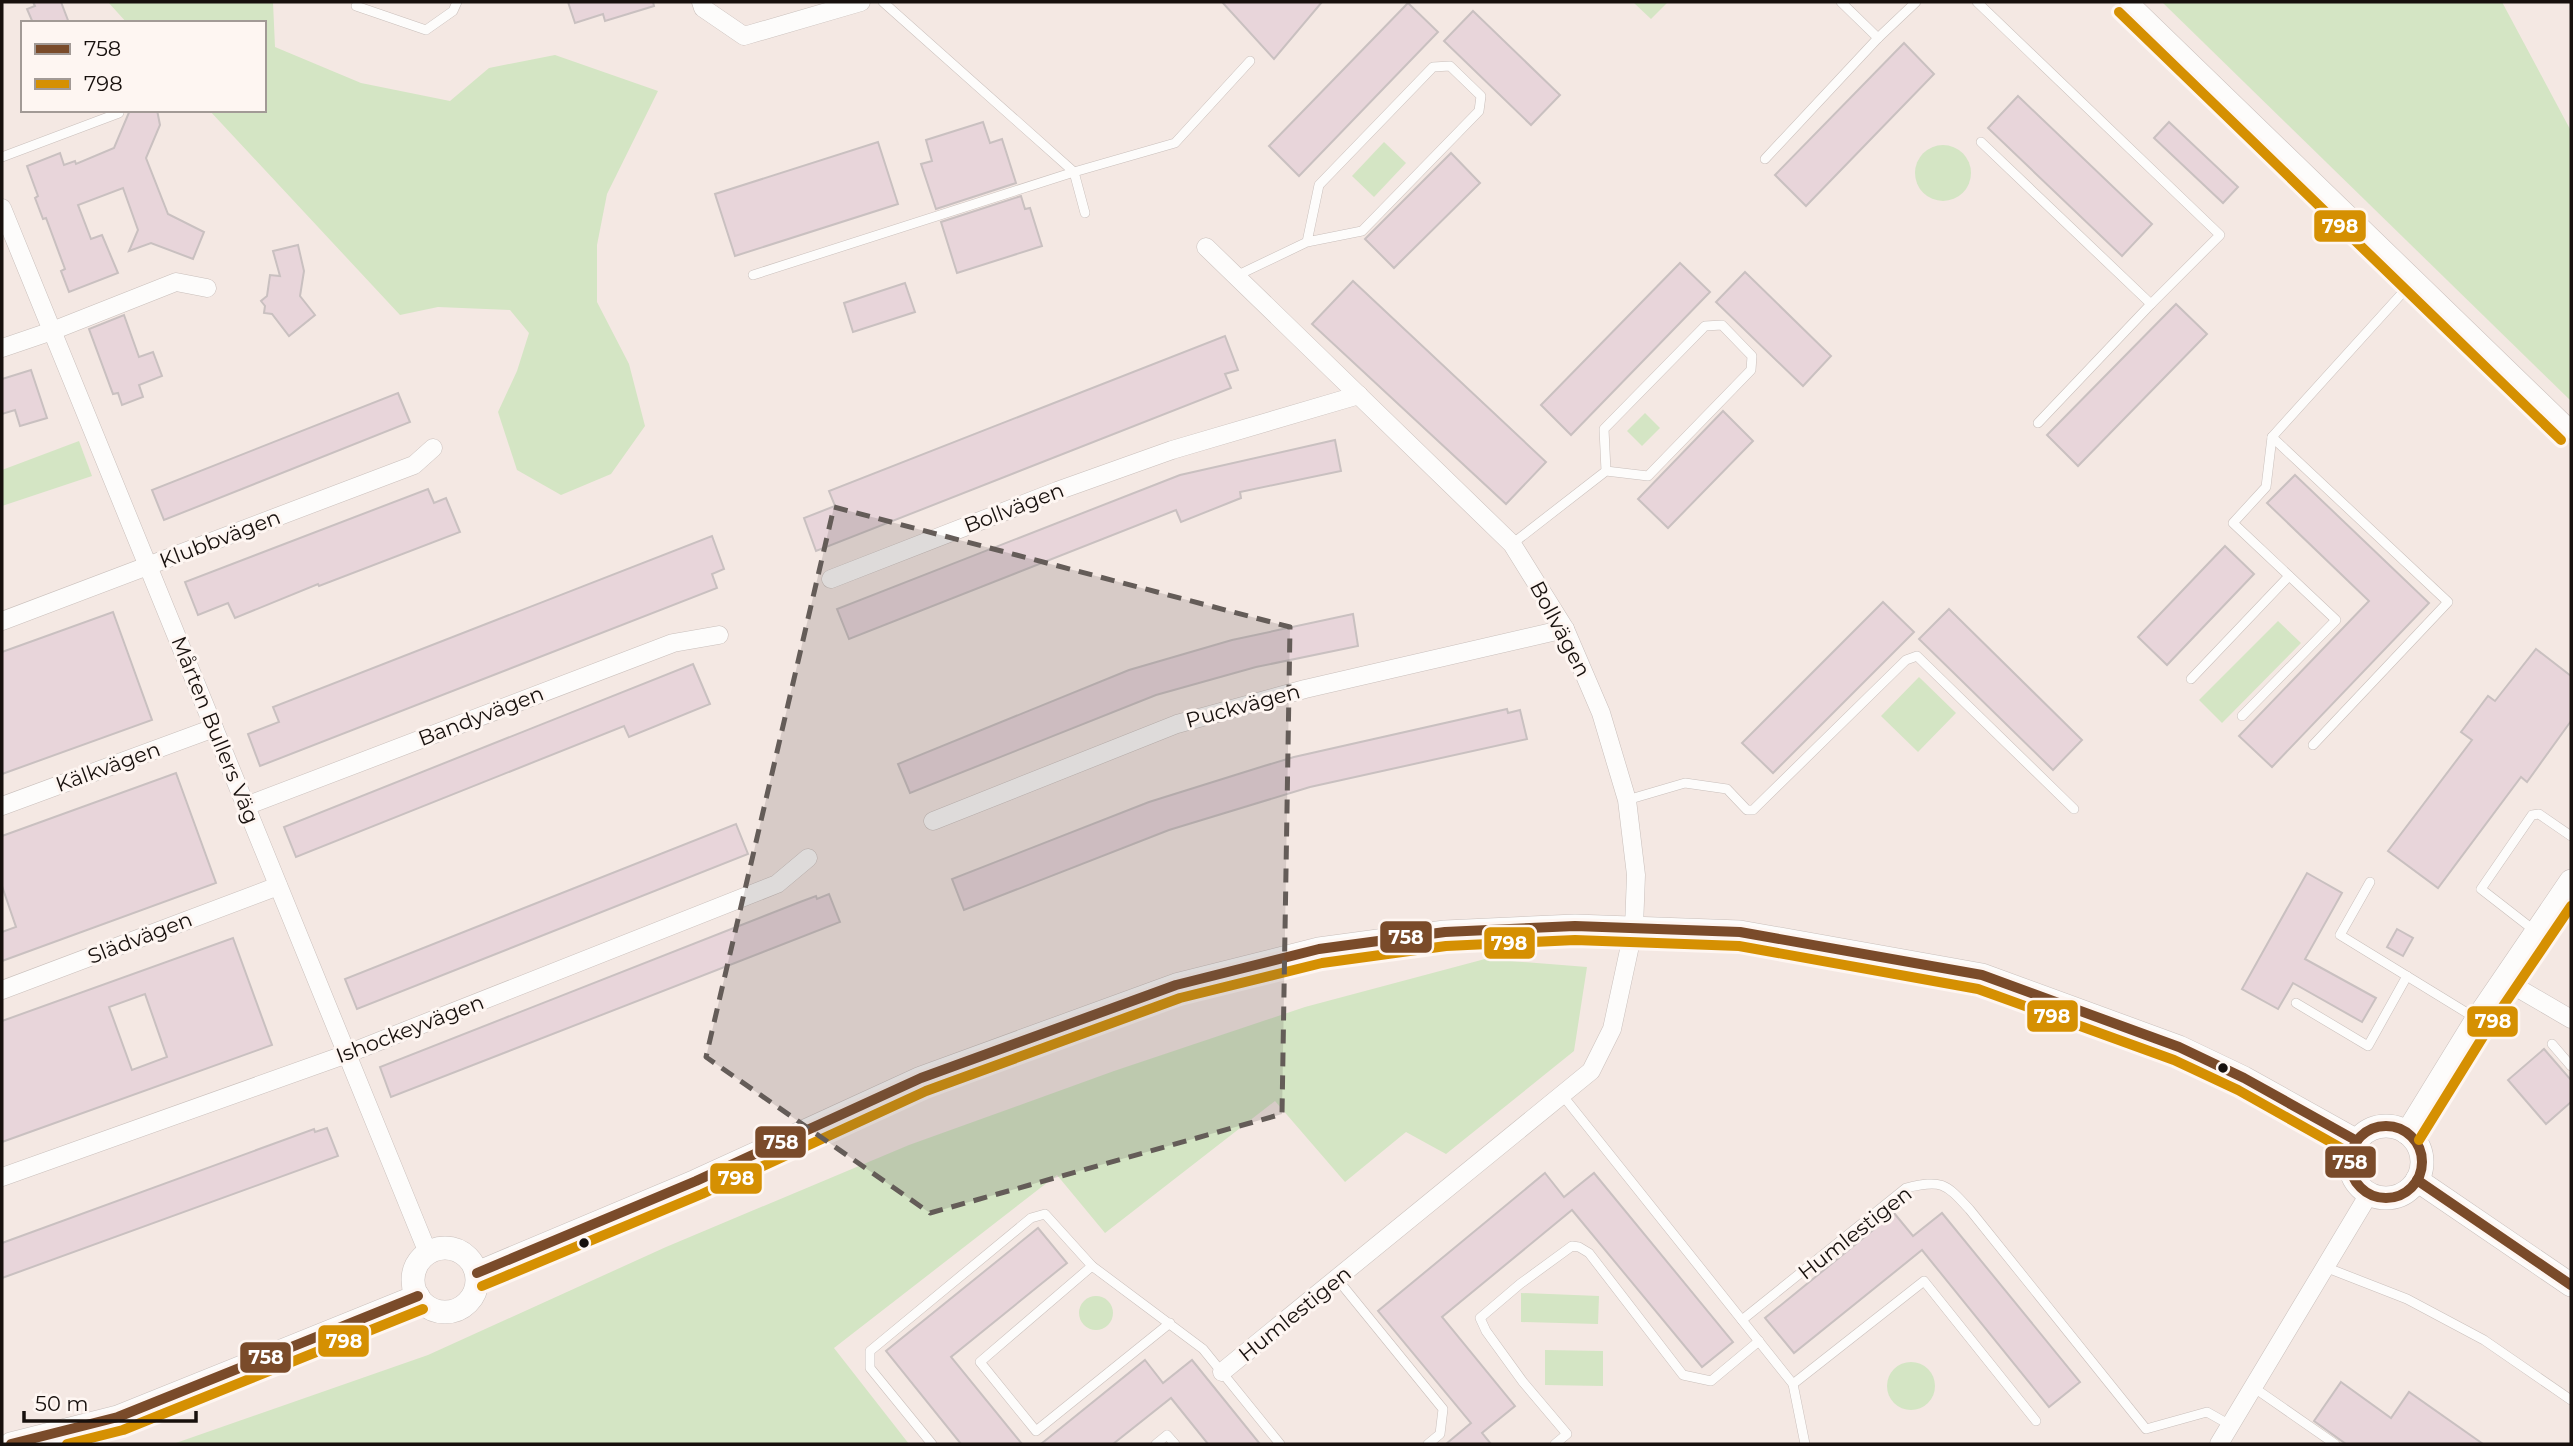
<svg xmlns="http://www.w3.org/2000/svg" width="2573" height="1446" font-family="Montserrat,sans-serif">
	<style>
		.green { fill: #d4e5c4 }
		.building { fill: #e8d5da; stroke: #c9c0c0; stroke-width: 2; fill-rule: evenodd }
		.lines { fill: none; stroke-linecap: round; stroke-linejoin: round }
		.service-casing { stroke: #c9bfbb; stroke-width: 10 }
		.minor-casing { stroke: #c9bfbb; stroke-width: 19 }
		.tertiary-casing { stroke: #c9bfbb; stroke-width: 24 }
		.service { stroke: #fdfcfb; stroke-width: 9 }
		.minor { stroke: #fdfcfb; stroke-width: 18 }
		.tertiary { stroke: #fdfcfb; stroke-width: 23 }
		.bus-1-casing { stroke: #fef6f2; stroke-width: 16 }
		.bus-2-casing { stroke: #fef6f2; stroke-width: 16 }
		.bus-1 { stroke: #7a4b2a; stroke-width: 10 }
		.bus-2 { stroke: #d59002; stroke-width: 10 }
		.marked { fill: #645c58; fill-opacity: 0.2; stroke: #645c58; stroke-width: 5; stroke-dasharray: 14 9; stroke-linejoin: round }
		.bus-dot { fill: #17100d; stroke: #fef6f2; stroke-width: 2.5 }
		.labels { text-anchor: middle; stroke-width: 6; stroke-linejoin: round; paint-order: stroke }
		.street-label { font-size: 21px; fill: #17100d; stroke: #fef6f2 }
		.line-badge { stroke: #fef6f2; stroke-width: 2.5 }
		.badge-label { font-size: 19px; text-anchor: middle; font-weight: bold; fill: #fff }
	</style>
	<rect width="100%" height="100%" fill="#f4e8e3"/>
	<g class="green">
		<polygon points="108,2 273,2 275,47 361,83 450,101 489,68 555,55 658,91 607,194 597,245 597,302 629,364 645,426 611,474 561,495 517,470 498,412 517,371 529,333 510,310 438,307 400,315 209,110 264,110 264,23 127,23"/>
		<polygon points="1633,2 1668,2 1651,19"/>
		<polygon points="2162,2 2502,2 2571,131 2571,401"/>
		<polygon points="1384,142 1406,163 1374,197 1352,176"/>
		<circle cx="1943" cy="173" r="28"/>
		<polygon points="1645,413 1660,428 1642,446 1627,431"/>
		<polygon points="79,441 92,476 2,506 2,470"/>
		<polygon points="2278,621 2301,643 2222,723 2199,700"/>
		<polygon points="1919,677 1956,713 1918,752 1881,716"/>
		<polygon points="1485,959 1587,967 1574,1051 1446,1154 1406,1132 1345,1182 1275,1101 1105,1233 1057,1175 834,1348 909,1444 173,1444 428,1355 666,1247 909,1145 1114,1071 1305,1007"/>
		<polygon points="1521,1293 1599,1296 1598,1324 1521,1322"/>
		<circle cx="1096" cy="1313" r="17"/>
		<polygon points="1545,1350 1603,1351 1603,1386 1545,1385"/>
		<circle cx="1911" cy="1386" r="24"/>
	</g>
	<g class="building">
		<polygon points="33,2 61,2 69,23 33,23 27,9 35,6"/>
		<polygon points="568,2 653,2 654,6 605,21 603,14 575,23"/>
		<polygon points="1222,2 1322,2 1274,59"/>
		<polygon points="1408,3 1438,32 1299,176 1269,146"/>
		<polygon points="1473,11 1560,95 1531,125 1444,41"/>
		<polygon points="1904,43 1934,74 1806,206 1775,175"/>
		<polygon points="2018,96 2152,224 2122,256 1988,128"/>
		<polygon points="130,110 157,110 160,125 146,158 168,214 204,232 193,259 151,243 129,251 138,230 123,188 78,205 91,239 102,235 118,273 69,292 61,271 65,269 46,218 43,219 35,198 38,196 27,166 60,153 64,165 75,161 76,164 114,148"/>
		<polygon points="983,122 990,143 1002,139 1016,183 936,209 921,164 932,161 926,140"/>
		<polygon points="2169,122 2238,187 2223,203 2154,138"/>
		<polygon points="878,142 898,204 735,256 715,194"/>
		<polygon points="1451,153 1480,183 1394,268 1365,239"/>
		<polygon points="1021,196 1025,209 1030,208 1042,246 957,273 941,222"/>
		<polygon points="298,245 304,271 300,296 315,315 289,336 272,314 264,313 265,306 261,301 267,296 270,275 280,276 273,251"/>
		<polygon points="1680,263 1710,292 1571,435 1541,405"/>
		<polygon points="1745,272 1831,356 1803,386 1716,302"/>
		<polygon points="1353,281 1546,462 1506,504 1312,324"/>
		<polygon points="905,283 915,312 853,332 844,303"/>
		<polygon points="2176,304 2207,334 2078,466 2047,435"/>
		<polygon points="124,315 139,357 153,352 162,376 139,385 143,397 122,405 118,393 113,394 89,329"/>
		<polygon points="1225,336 1238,370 1225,374 1231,388 816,551 804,518 835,506 829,491"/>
		<polygon points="31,370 47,418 20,426 15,410 2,414 2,379"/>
		<polygon points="398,393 410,422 164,520 152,490"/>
		<polygon points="1723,411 1753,441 1668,528 1638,499"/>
		<polygon points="1335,440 1341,471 1240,492 1241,498 1181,522 1176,510 849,639 837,609 1180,475"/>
		<polygon points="2295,475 2429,603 2272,767 2239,736 2369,601 2267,503"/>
		<polygon points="428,489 434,503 446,498 460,532 319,586 318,584 235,618 228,603 198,615 185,582"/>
		<polygon points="712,536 724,569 712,574 717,588 260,766 248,734 279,722 273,707"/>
		<polygon points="2225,546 2254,574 2167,665 2138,637"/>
		<polygon points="1883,602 1914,632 1773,773 1742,743"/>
		<polygon points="1949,609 2082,740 2053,770 1919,639"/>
		<polygon points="113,612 152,720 2,774 2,652"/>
		<polygon points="1353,614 1358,646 1256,667 1156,695 910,793 898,764 1129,670 1232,640"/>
		<polygon points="2536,649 2571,676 2571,721 2527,782 2521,777 2438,888 2388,851 2472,740 2461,732 2488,696 2495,701"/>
		<polygon points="693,664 710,704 629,737 624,726 296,857 284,827"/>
		<polygon points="1507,709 1508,713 1520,710 1527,739 1310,787 1169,830 964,910 952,879 1149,802 1264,766 1294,757"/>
		<polygon points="176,773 216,883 2,961 2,932 16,927 2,886 2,836"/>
		<polygon points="736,824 748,854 357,1009 345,979"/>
		<polygon points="2307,873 2342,893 2305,959 2376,998 2362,1022 2293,983 2278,1009 2242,989"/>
		<polygon points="829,894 840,922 391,1097 380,1067 800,902 816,896 817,899"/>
		<polygon points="2397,929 2413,938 2403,956 2387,947"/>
		<path d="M 233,938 L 272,1045 L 2,1142 L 2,1021 ZM 145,994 L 167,1057 L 132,1070 L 109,1007 Z"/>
		<polygon points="2544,1049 2571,1080 2571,1102 2546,1124 2508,1080"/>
		<polygon points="327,1128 338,1156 2,1278 2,1243 314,1129 315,1132"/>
		<polygon points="1545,1173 1564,1197 1594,1173 1733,1342 1702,1367 1572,1210 1442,1317 1515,1406 1482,1433 1491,1444 1446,1444 1471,1423 1378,1311"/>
		<polygon points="1894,1213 1913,1236 1942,1213 2080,1382 2049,1407 1922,1250 1794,1353 1765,1318"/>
		<polygon points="1038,1228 1067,1263 951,1357 1022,1444 961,1444 886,1351"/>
		<polygon points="1145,1360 1163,1383 1192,1360 1260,1444 1208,1444 1171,1398 1113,1444 1041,1444"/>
		<polygon points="2341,1382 2391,1418 2409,1392 2483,1444 2346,1444 2314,1421"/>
	</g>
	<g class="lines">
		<defs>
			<g id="service">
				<polyline points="883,2 1074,172 1085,213"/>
				<polyline points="1841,2 1878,38"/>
				<polyline points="1977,2 2220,235 2151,304"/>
				<polyline points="356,6 426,30 453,11 457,2"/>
				<polyline points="1981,142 2151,304 2038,423"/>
				<polyline points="2,157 119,113"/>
				<polyline points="1765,159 1878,38 1916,2"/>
				<polyline points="753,275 1074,172 1175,143 1250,61"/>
				<polyline points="1236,276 1307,242 1319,185 1433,67 1450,66 1481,96 1479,111 1362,231 1307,242"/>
				<polyline points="2272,437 2448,602 2313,745"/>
				<polyline points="1512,544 1606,471 1604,429 1705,326 1722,325 1752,356 1751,370 1648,476 1606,471"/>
				<polyline points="2191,679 2289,576"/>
				<polyline points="2242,716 2336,620 2233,523 2266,487 2272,437 2414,280"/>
				<polyline points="1627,800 1685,783 1727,789 1747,810 1753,810 1906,660 1917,656 2074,809"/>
				<polyline points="2370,882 2340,935 2477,1019"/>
				<polyline points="2535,931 2481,889 2532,815 2539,814 2571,836"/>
				<polyline points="2296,1003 2368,1046 2407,976"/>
				<polyline points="2552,1044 2571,1066"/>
				<polyline points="1563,1096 1793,1384 1805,1444"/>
				<polyline points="2325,1267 2407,1299 2484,1340 2571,1400"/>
				<polyline points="1338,1280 1443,1409 1440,1434 1428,1444"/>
				<path d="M 1742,1320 L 1906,1188 C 1943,1179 1946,1184 1970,1210 L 2146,1429 L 2207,1412 L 2230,1425"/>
				<polyline points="1170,1323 1036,1431 980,1362 1092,1266 1203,1349 1280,1444"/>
				<polyline points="1793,1384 1924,1281 2036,1421"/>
				<polyline points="2253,1387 2335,1444"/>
				<polyline points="932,1444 870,1368 870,1351 1031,1218 1045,1214 1092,1266"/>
				<polyline points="1156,1444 1167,1435 1175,1444"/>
				<polyline points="1555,1444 1567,1434 1523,1382 1486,1331 1480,1318 1520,1284 1572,1246 1579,1247 1589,1253 1683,1375 1711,1381 1759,1341"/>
			</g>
			<g id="minor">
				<polyline points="701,2 703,8 744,36 861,2"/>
				<polyline points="2129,2 2571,430"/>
				<polyline points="2,208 428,1253"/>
				<polyline points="1206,247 1512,544 1565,629 1601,713 1627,800 1636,875 1634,927 1612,1029 1591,1071 1222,1372"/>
				<polyline points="2,348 52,331 176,282 207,288"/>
				<polyline points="831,579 1057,491 1172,450 1359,395"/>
				<polyline points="2,621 414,465 433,448"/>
				<polyline points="2,806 214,728"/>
				<polyline points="246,806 673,643 719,635"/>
				<polyline points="933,821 1177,724 1305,689 1565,629"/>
				<polyline points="2504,980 2571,1019"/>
				<polyline points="2,990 278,886"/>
				<polyline points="2,1177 347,1054 777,884 808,858"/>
				<polyline points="2219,1444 2369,1194"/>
			</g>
			<g id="tertiary">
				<circle cx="2386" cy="1162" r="36"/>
				<polyline points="2407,1133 2477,1019 2571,881"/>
				<polyline points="2417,1180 2571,1285"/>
				<circle cx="445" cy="1280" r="32"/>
				<polyline points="477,1273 696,1181 921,1078 1176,985 1319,949 1445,932 1575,926 1740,932 1982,975 2179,1047 2244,1078 2357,1141"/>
				<polyline points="11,1444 118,1417 418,1296"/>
			</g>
		</defs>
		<use href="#service" class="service-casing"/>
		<use href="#minor" class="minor-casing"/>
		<use href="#tertiary" class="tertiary-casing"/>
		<use href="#service" class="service"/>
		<use href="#minor" class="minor"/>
		<use href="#tertiary" class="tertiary"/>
		<defs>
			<g id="bus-1">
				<circle cx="2386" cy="1162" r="36"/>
				<polyline points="2417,1180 2571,1285"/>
				<polyline points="477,1273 696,1181 921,1078 1176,985 1319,949 1445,932 1575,926 1740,932 1982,975 2179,1047 2244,1078 2357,1141"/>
				<polyline points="11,1444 118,1417 418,1296"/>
			</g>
			<g id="bus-2">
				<polyline points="2119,12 2561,440"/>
				<polyline points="2419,1140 2489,1027 2571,906"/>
				<polyline points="482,1286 702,1194 926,1091 1180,998 1322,963 1446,946 1575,940 1739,946 1978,989 2174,1060 2238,1090 2350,1153"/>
				<polyline points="67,1444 123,1430 423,1309"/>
			</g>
		</defs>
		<use href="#bus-1" class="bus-1-casing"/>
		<use href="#bus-2" class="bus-2-casing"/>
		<use href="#bus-1" class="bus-1"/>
		<use href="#bus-2" class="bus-2"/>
	</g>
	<path class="marked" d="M 834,507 L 1290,627 L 1282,1114 L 930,1213 L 706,1057 Z"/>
	<g class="bus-dot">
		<circle cx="2223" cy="1068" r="6"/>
		<circle cx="584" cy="1243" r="6"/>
	</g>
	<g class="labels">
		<g class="street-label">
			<text transform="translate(1014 508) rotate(-21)" y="7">Bollvägen</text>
			<text transform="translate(220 539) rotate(-21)" y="7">Klubbvägen</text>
			<text transform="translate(1560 629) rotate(62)" y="7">Bollvägen</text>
			<text transform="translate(1243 706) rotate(-15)" y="7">Puckvägen</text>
			<text transform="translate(481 716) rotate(-21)" y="7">Bandyvägen</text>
			<text transform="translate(215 730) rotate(68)" y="7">Mårten Bullers Väg</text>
			<text transform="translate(108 767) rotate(-20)" y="7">Kälkvägen</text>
			<text transform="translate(140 938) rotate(-21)" y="7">Slädvägen</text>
			<text transform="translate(410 1029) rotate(-21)" y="7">Ishockeyvägen</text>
			<text transform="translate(1855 1233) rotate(-38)" y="7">Humlestigen</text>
			<text transform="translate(1295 1314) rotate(-39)" y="7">Humlestigen</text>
		</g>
	</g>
	<g class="line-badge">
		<rect x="2313" y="209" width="54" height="34" rx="7" fill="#d59002"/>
		<rect x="1379" y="920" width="54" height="34" rx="7" fill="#7a4b2a"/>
		<rect x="1483" y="926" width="53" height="34" rx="7" fill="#d59002"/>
		<rect x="2026" y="999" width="53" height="34" rx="7" fill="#d59002"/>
		<rect x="2466" y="1005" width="53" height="33" rx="7" fill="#d59002"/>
		<rect x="754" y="1125" width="53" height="34" rx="7" fill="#7a4b2a"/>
		<rect x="2324" y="1145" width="53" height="34" rx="7" fill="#7a4b2a"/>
		<rect x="709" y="1162" width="54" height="33" rx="7" fill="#d59002"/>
		<rect x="317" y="1324" width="53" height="34" rx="7" fill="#d59002"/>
		<rect x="239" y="1341" width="53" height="33" rx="7" fill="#7a4b2a"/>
	</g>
	<g class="badge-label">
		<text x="2340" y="233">798</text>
		<text x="1406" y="944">758</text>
		<text x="1509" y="950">798</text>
		<text x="2052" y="1023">798</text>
		<text x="2493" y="1028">798</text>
		<text x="781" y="1149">758</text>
		<text x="2350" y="1169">758</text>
		<text x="736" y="1185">798</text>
		<text x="344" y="1348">798</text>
		<text x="266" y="1364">758</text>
	</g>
	<rect width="2573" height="1446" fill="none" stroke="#17100d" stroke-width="7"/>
	<rect x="21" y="21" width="245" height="91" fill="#fef6f2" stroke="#a29a96" stroke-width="2"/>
	<rect x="35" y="44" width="35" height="10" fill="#7a4b2a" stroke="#a29a96" stroke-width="2"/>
	<text x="84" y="56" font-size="21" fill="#17100d">758</text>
	<rect x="35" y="79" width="35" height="10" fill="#d59002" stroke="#a29a96" stroke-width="2"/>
	<text x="84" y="91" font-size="21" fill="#17100d">798</text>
	<path d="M24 1411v10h172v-10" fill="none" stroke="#17100d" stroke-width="3.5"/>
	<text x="35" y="1411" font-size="21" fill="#17100d" stroke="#fef6f2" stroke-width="5" paint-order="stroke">50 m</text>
</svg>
